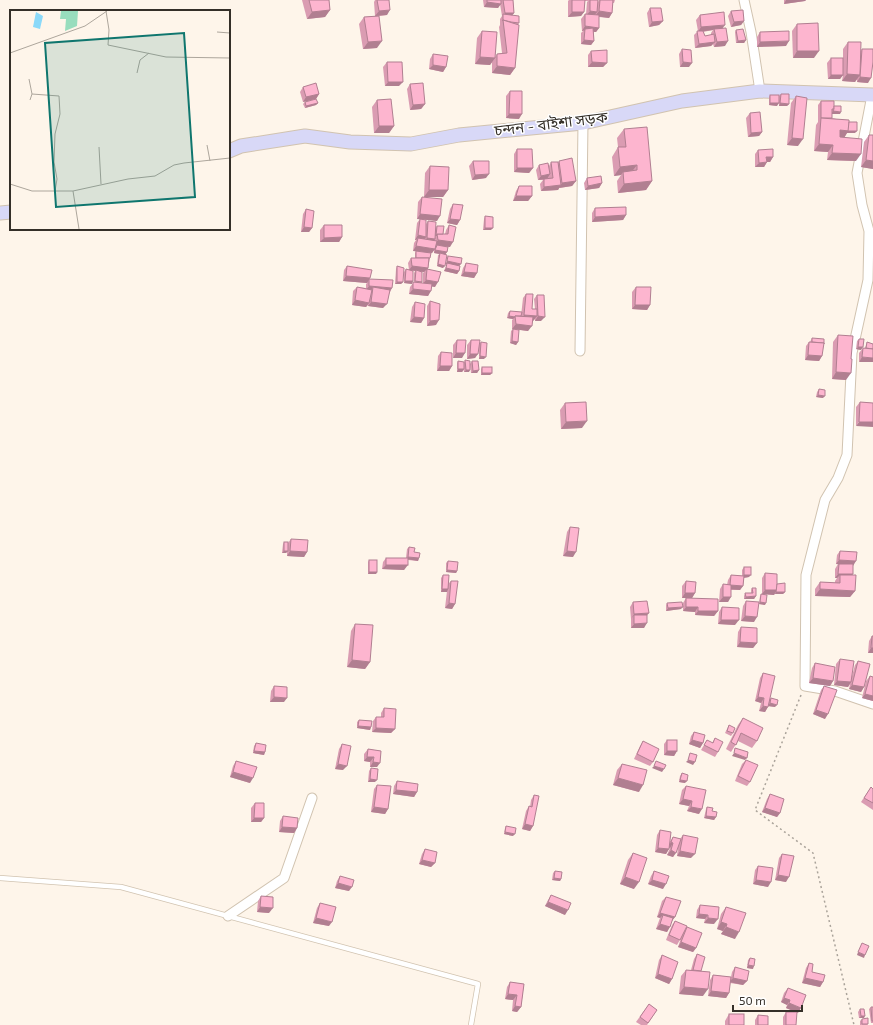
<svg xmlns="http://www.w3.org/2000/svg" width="873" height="1025" font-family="'Exo 2','Noto Sans Bengali',sans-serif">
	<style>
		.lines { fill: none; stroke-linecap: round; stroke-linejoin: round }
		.service-casing { stroke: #d1c3b0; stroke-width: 6 }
		.minor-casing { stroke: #d1c3b0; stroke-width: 11 }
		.secondary-casing { stroke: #d1c3b0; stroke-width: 15 }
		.path { stroke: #aaa39a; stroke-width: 1.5; stroke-dasharray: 2 3; stroke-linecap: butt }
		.service { stroke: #fff; stroke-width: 4.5 }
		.minor { stroke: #fff; stroke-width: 9 }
		.secondary { stroke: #d8d8f7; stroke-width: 13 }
		.wall { fill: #da9cb2; fill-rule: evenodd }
		.shaded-wall { fill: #b17f91 }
		.building { fill: #fdb5cf; stroke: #b17f91 }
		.labels { text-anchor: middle; stroke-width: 3; stroke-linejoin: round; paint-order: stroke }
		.street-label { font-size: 15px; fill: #342f28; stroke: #fff }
		.inset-road { fill: none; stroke: #ada69c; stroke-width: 1 }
		.view { fill: #0f766e; fill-opacity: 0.15; stroke: #0f766e; stroke-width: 2 }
		.inset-edge { fill: none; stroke: #342f28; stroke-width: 2 }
	</style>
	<rect width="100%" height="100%" fill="#fef5ea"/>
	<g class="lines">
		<defs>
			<polyline id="service" points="0,878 121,887 478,984 471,1025"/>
			<g id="minor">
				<polyline points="744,0 751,32 760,91"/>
				<polyline points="872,95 857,173 862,205 869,231 868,280 852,353 847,455 838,478 825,500 806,575 805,686 835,691 873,704"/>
				<polyline points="580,351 583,123"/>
				<polyline points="228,916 284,878 312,798"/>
			</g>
			<g id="secondary">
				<polyline points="229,151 241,146 305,136 350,142 411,144 459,135 583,123 682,101 760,91 873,95"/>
				<polyline points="0,213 11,212"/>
			</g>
		</defs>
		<use href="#service" class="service-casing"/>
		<use href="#minor" class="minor-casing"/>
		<use href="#secondary" class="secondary-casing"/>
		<polyline class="path" points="801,695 755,810 813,853 854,1025"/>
		<use href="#service" class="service"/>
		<use href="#minor" class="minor"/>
		<use href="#secondary" class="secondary"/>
	</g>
	<g class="wall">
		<polygon points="302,0 329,0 330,10 325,17 307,19"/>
		<polygon points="375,0 389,0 387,15 379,16 377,48 363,49 359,24 364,17 375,16 374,2"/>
		<polygon points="483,0 513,0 514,13 512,15 519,23 518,24 515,68 510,75 492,73 492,62 490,65 475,64 477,38 482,31 495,57 497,54 502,53 499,27 500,25 500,19 502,16 500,4 498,8 484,7"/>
		<polygon points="569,0 598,0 598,2 599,0 615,0 614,3 613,3 612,13 609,18 599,17 599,28 596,32 594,32 594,41 591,45 581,44 581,33 583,31 582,31 581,19 585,14 586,14 587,2 588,1 585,1 584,12 581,16 568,17 568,1"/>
		<polygon points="784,0 806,0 805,1 784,4"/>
		<polygon points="650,8 663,21 659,25 649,27 647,13"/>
		<polygon points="731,11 744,21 741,25 731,27 728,16"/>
		<path d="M 700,15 L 723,28 L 725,46 L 714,47 L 713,44 L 711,46 L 695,48 L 694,35 L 698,31 L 696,20 ZM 713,30 L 711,33 L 711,35 L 705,36 L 703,32 Z"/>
		<polygon points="797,24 814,58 793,58 792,31"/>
		<polygon points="736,30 746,40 744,43 736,43 735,32"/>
		<polygon points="760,32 786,46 757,47 757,37"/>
		<polygon points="848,42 861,51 862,49 868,83 857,82 857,79 855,82 842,81 843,75 840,79 828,79 827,63 831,58 843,65 843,49"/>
		<polygon points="682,49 689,67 680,67 679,54"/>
		<polygon points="591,51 607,63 603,67 588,67 588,55"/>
		<polygon points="433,54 446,67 443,72 429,69 430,59"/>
		<polygon points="387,62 399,86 385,86 383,67"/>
		<polygon points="410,84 425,104 421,109 410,110 407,89"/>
		<polygon points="303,87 319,94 316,99 303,102 300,92"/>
		<polygon points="510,91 519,119 506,118 506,96"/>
		<polygon points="781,94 789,104 787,106 779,106 779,96"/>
		<polygon points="770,95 777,106 769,105 769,97"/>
		<polygon points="796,96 798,146 787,145 791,103"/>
		<polygon points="377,100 394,126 389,133 374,133 372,107"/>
		<polygon points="821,101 834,106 840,114 832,114 832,118 849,122 855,133 847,133 844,138 856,161 827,160 828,152 814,151 816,125 818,122 818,105"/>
		<polygon points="305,102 318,103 316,105 305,108 303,104"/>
		<polygon points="750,113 762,132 759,136 748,137 746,118"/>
		<polygon points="624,129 652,181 646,190 618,193 617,181 621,175 614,176 612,157 618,147 617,138"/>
		<polygon points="869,135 873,135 873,169 861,167 864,142"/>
		<polygon points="517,149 533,168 529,173 514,172 514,154"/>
		<polygon points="758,150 773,157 770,162 767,162 764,167 755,167 755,154"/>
		<polygon points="473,161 486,178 472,180 469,166"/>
		<polygon points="559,161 576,181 572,186 559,188 558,190 541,191 540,184 543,180 538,180 536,170 539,165 549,166 551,162 558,163"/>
		<polygon points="430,166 448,190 443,197 424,197 425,173"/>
		<polygon points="587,178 602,183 599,188 585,190 584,183"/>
		<polygon points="519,186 532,196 528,201 513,201 516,191"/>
		<path d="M 422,197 L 437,221 L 424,219 L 426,224 L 428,221 L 436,228 L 437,226 L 443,234 L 445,234 L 446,230 L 449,225 L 450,247 L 448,247 L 447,252 L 445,254 L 443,268 L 437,266 L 438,255 L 440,254 L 434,253 L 434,250 L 432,253 L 431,253 L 428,268 L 428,269 L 435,287 L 432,286 L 428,296 L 409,294 L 410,287 L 414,282 L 414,273 L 415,271 L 411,271 L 412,284 L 404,283 L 404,272 L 406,269 L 409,270 L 408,263 L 411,258 L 415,258 L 415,253 L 416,251 L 419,251 L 413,251 L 414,243 L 416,240 L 415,240 L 417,223 L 420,219 L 417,219 L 418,202 ZM 422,272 L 424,272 L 423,273 L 423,283 L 422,283 Z"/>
		<polygon points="453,204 460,220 457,225 447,223 450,209"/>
		<polygon points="595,208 626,215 623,220 592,222 592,213"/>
		<polygon points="306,209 312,228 309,232 301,232 303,214"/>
		<polygon points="485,216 491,230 483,230 484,219"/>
		<polygon points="324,225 342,237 339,242 320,242 320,230"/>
		<polygon points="448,256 460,266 459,271 457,274 444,271 447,264 446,264 447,258"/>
		<polygon points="466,263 477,273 474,278 461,276 463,268"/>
		<polygon points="347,266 369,279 392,288 390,292 383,308 368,306 368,305 366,307 352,305 353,291 357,287 366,288 366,284 367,283 343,281 344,270"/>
		<polygon points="397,266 403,282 401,284 395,284 396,269"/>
		<polygon points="636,287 650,305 647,310 632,309 632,292"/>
		<polygon points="526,294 532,309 535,309 534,299 537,295 541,321 535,321 535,319 533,321 532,321 528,331 514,329 518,342 516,345 510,343 511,331 513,329 512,329 512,320 513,319 507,318 508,313 510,311 521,316 523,298"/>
		<polygon points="430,301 436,325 427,326 427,306"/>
		<polygon points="415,302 424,318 421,323 410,322 412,307"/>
		<polygon points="838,335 846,380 832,379 833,342"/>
		<polygon points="812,338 822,356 819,361 805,360 806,346 809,342 810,342"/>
		<polygon points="859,339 861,350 856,349 857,341"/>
		<polygon points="457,340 462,358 453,358 453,345"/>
		<polygon points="471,340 479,344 481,342 484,359 479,359 479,350 475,358 467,359 467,345"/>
		<polygon points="867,342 873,344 859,362 859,353 863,348 865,348"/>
		<polygon points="441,352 452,366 449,371 437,371 438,356"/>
		<polygon points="465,360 469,372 464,372 464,370 462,372 457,372 457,363 458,361 464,362"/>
		<polygon points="472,361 479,370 477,373 471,373 470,364"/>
		<polygon points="482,367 492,373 490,375 481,375 481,369"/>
		<polygon points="819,389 823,398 816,397 817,392"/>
		<polygon points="860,402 873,403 856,426 856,407"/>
		<polygon points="565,403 582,428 561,429 560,410"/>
		<polygon points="570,527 573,557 563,556 567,532"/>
		<polygon points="291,539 307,552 304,557 287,556 287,552 286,553 282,553 283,544 284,542 288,543"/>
		<polygon points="409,547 419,558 418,561 408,560 404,570 382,569 383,562 386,558 406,558 407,549"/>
		<polygon points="840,551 853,565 852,575 855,591 850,597 815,596 815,589 820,582 835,583 835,581 837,578 835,578 835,569 838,564 836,564 837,555"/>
		<polygon points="369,560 377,572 376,574 368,574 368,562"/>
		<polygon points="448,561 457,571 456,573 446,572 446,563"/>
		<polygon points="744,567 749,577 744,578 743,586 740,590 731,590 728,602 719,602 720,589 723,584 727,585 728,580 731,575 742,576 742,570"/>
		<polygon points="765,573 785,592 783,594 775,594 775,593 774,595 763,594 765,605 759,604 760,596 762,594 762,578"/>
		<polygon points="443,575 448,584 451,581 455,604 452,609 445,608 447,591 441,592 441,578"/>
		<polygon points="686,581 695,593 692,598 682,598 682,586"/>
		<polygon points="752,588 756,596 754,599 744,599 744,596 745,593 751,593 751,590"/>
		<polygon points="686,598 718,611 714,616 695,615 695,612 683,611 683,603"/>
		<polygon points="746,601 754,622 741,621 743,606"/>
		<polygon points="633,602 647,615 644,628 631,628 631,619 630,607"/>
		<polygon points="667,603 681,609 666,611 666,605"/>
		<polygon points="722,607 735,625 718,624 719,612"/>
		<polygon points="355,624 370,662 365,669 347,667 351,631"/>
		<polygon points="741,627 757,643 753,648 737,647 738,632"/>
		<polygon points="872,636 873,636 873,653 868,653 869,641"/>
		<polygon points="840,659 852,676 855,665 858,661 864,687 861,692 849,689 850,684 848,687 834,685 836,664"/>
		<polygon points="815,663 833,681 830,686 809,683 812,668"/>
		<polygon points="763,673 770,699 771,698 775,707 768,706 765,712 759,711 761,703 755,701 760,678"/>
		<polygon points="870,676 873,677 873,701 862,698 866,681"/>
		<polygon points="274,686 284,702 270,702 271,691"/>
		<polygon points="824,686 825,719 813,714 821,690"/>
		<polygon points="384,708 395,729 391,733 372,732 373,721 376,717 381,717 381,713"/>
		<polygon points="743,718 757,741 752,748 738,741 731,752 726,749 738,725"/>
		<polygon points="359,720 371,727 370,730 357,728 357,722"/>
		<polygon points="729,725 733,733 731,736 725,733"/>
		<polygon points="694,732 703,743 700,748 689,744 691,736"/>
		<polygon points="715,738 718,752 715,757 701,750 707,740 712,743"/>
		<polygon points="667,740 677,751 674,756 664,755 664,744"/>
		<polygon points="643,741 653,762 650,766 634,759 640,746"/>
		<polygon points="256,743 265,752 264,755 253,753 254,746"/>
		<polygon points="342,744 343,770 335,769 339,749"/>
		<polygon points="368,749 381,751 377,767 370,767 370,762 364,761 364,754"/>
		<polygon points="746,760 750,782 747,786 735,781 742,764"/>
		<polygon points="236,761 250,783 230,777 233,766"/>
		<polygon points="622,764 639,792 613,785 617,770"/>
		<polygon points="371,768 375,782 368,782 369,771"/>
		<polygon points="682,773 685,783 679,782 680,776"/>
		<polygon points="397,781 417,792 414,797 393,794 394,786"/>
		<polygon points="377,785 388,809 385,814 371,812 374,789"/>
		<polygon points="686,786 699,814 687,811 689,806 679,804 682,790"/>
		<polygon points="871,787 873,789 873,810 861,802"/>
		<polygon points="770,794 780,813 777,817 762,812 767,799"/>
		<polygon points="534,795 533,826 530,831 522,829 526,811 529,806 530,807 531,800"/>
		<polygon points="255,803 264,818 261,822 251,822 251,808"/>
		<polygon points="707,807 712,811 716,817 714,820 704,818 706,809"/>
		<polygon points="283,816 297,828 294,833 279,832 280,821"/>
		<polygon points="506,826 513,836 504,834 505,828"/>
		<polygon points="660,830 669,843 673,837 680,839 683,835 691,858 677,856 678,847 673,857 667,855 670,848 669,848 669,849 666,854 655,852 657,835"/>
		<polygon points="425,849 435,863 431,867 419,864 422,854"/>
		<polygon points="633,853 634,889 620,884 628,860"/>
		<polygon points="782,854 786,882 775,880 779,858"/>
		<polygon points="758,866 768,887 753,884 755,870"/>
		<polygon points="555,871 561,879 560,881 552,880 553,873"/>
		<polygon points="654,871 663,889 648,884 651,876"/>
		<polygon points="340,876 349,891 335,888 337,881"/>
		<polygon points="551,895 565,915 545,906 548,900"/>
		<polygon points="261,896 269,913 257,912 258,901"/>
		<polygon points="666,897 675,917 672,921 667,932 656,929 660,918 657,917 662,901"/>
		<polygon points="320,903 329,926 313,923 317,908"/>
		<polygon points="700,905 714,924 704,923 705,919 696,918 697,910"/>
		<polygon points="726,907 735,939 721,934 723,931 717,929 721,914"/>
		<polygon points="675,921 685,931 687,927 696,948 693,952 678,947 681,938 677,945 666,940 672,925"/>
		<polygon points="697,954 701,971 703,996 679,994 681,976 686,970 691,970 694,959"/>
		<polygon points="662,955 672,979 669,984 655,978 659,960"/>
		<polygon points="750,958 753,969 747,968 748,960"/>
		<polygon points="809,963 812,972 823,982 820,987 802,983 806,968"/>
		<polygon points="735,967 747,981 743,985 730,983 729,993 726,998 708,996 710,980 713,975 731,977 732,972"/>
		<polygon points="510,982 524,984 521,1007 517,1012 512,1011 513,1000 505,999 507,987"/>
		<polygon points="788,988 798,1013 786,1008 787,1005 781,1002 784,993"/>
		<polygon points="649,1004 657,1010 647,1025 641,1025 636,1022"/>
		<polygon points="871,1007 873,1007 873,1023 871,1023 869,1009"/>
		<polygon points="860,1009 864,1018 859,1018 858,1012"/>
		<polygon points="786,1012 796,1025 783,1025 783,1017"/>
		<polygon points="729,1014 744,1025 725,1025 725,1021"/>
		<polygon points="758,1015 768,1025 755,1025 755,1020"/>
		<polygon points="862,1019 868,1025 860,1025 860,1021"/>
	</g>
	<g class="shaded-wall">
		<polygon points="786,0 806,0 805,1 784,4"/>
		<polygon points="487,2 501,4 498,8 484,7"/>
		<polygon points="330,10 325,17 307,19 312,12"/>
		<polygon points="390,10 387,15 375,16 379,11"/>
		<polygon points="590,11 597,12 594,16 586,16"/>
		<polygon points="599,11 612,13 609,18 595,16"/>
		<polygon points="572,12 584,12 581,16 568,17"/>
		<polygon points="505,13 514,13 511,17 503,16"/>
		<polygon points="663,21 659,25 649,27 652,22"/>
		<polygon points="744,21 741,25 731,27 734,22"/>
		<polygon points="725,25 722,29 714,29 713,30 698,32 701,27"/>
		<polygon points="585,26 599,28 596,32 584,31 585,29 583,31 582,31"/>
		<polygon points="584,40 594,41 591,45 581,44"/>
		<polygon points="746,40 744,43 736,43 738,41"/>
		<polygon points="382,41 377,48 363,49 368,42"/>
		<polygon points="728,41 725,46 714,47 717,42"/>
		<polygon points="789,41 786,46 757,47 760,42"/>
		<polygon points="715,42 711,46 695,48 699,44"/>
		<polygon points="797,51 819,51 814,58 793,58"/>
		<polygon points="480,57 495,58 490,65 475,64"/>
		<polygon points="592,62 607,63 603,67 588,67"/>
		<polygon points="683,62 692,63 689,67 680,67"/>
		<polygon points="433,65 446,67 443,72 429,69"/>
		<polygon points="497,66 515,68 510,75 492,73"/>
		<polygon points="847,74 860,75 855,82 842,81"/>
		<polygon points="831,75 843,75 840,79 828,79"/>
		<polygon points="860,77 871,78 868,83 857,82"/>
		<polygon points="388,82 403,82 399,86 385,86"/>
		<polygon points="319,94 316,99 303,102 306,97"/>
		<polygon points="318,103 316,105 305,108 306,106"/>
		<polygon points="770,103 779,103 777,106 769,105"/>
		<polygon points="780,103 789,104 787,106 779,106"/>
		<polygon points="425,104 421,109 410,110 413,105"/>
		<polygon points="833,111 841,112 840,114 831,114"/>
		<polygon points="509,114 522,114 519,119 506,118"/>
		<polygon points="379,126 394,126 389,133 374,133"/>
		<polygon points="840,130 857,131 855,133 847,133 844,138 835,137"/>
		<polygon points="762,132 759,136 748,137 751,133"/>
		<polygon points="792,138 803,139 798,146 787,145"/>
		<polygon points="819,144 833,145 828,152 814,151"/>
		<polygon points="832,153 861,154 856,161 827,160"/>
		<polygon points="766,157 773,157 770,162 763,162"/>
		<polygon points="866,160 873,161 873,169 861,167"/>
		<polygon points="767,162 764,167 755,167 759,163"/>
		<polygon points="637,165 630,174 623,172 621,175 614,176 620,167"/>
		<polygon points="517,168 533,168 529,173 514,172"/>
		<polygon points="489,174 486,178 472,180 475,175"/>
		<polygon points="550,174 547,179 538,180 541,176"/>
		<polygon points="576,181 572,186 559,188 562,183"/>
		<polygon points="652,181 646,190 618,193 624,184"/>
		<polygon points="602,183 599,188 585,190 588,186"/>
		<polygon points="561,185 558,190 541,191 544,187"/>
		<polygon points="429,190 448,190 443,197 424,197"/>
		<polygon points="516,196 532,196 528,201 513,201"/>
		<polygon points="420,214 440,216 437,221 417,219"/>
		<polygon points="626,215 623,220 592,222 595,217"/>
		<polygon points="450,219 460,220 457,225 447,223"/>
		<polygon points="304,227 312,228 309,232 301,232"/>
		<polygon points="485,228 493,228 491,230 483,230"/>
		<polygon points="418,235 426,237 422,242 418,238 416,240 415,240"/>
		<polygon points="342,237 339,242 320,242 324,238"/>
		<polygon points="427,238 435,239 431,244 424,243"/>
		<polygon points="438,240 453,242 450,247 434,245"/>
		<polygon points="416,246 435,249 432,253 413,251"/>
		<polygon points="435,250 447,252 445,255 434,253"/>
		<polygon points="447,261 461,264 459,266 446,264"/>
		<polygon points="438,264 445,266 443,268 437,266"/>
		<polygon points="412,266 428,268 426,271 427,269 424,272 409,270"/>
		<polygon points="446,268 459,271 457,274 444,271"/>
		<polygon points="464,272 477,273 474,278 461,276"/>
		<polygon points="346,276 370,278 367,283 343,281"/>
		<polygon points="426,280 438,282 435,287 422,285"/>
		<polygon points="405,281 413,281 412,284 404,283"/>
		<polygon points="397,282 403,282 401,284 395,284"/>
		<polygon points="369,286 392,288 389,292 373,287 371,291 366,290"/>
		<polygon points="413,289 431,291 428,296 409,294"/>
		<polygon points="355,300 369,303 366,307 352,305"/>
		<polygon points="371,302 387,304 383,308 368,306"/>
		<polygon points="635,305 650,305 647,310 632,309"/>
		<polygon points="524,315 537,316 533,321 521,320"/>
		<polygon points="509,316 515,317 513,319 507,318"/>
		<polygon points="538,316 545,317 541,321 535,321"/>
		<polygon points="414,317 424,318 421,323 410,322"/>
		<polygon points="439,320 436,325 427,326 430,321"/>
		<polygon points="516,324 532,326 528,331 512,329"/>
		<polygon points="512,341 518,342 516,345 510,343"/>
		<polygon points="858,347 863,347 861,350 856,349"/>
		<polygon points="456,353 465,353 462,358 453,358"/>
		<polygon points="470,354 478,354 475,358 467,359"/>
		<polygon points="808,355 822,356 819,361 805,360"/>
		<polygon points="480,356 486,357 484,359 479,359"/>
		<polygon points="862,357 873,358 873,362 859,362"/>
		<polygon points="440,366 452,366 449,371 437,371"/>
		<polygon points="458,369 464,369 462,372 457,372"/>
		<polygon points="466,370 470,370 469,372 464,372"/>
		<polygon points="479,370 477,373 471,373 473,371"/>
		<polygon points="836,372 851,373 846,380 832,379"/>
		<polygon points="482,373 492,373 490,375 481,375"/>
		<polygon points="818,395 825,396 823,398 816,397"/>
		<polygon points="587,421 582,428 561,429 566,422"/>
		<polygon points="859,422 873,422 873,427 856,426"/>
		<polygon points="284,551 288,551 286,553 282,553"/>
		<polygon points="290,551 307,552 304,557 287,556"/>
		<polygon points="567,551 576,552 573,557 563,556"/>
		<polygon points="408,557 419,558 418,561 406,559"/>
		<polygon points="839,560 856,561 853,566 836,564"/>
		<polygon points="386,565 408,565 404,570 382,569"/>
		<polygon points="447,570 457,571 456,573 446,572"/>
		<polygon points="369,572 377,572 376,574 368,574"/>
		<polygon points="838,574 853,574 850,579 840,575 837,578 835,578"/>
		<polygon points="744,575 751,575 749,577 742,578"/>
		<polygon points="730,585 743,586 740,590 727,589"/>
		<polygon points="442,589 448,589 447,592 441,592"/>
		<polygon points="820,589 855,591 850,597 815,596"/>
		<polygon points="765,590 777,590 774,595 762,594"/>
		<polygon points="776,592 785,592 783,594 775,594"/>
		<polygon points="685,593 695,593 692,598 682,598"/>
		<polygon points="756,596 754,599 744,599 746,597"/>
		<polygon points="723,597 731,597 728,602 719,602"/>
		<polygon points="760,602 766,603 765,605 759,604"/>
		<polygon points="449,603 455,604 452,609 445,608"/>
		<polygon points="683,607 681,609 666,611 668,608"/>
		<polygon points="686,607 698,607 695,612 683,611"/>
		<polygon points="698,611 718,611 714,616 695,615"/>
		<polygon points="649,613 645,618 634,615 631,619 634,614"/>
		<polygon points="745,616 757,617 754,622 741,621"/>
		<polygon points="721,620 739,620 735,625 718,624"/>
		<polygon points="647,623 644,628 631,628 634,624"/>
		<polygon points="740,642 757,643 753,648 737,647"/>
		<polygon points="871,648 873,648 873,653 868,653"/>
		<polygon points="352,660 370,662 365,669 347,667"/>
		<polygon points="813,678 833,681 830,686 809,683"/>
		<polygon points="837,681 851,682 848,687 834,685"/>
		<polygon points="852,685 864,687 861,692 849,689"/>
		<polygon points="865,694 873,696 873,701 862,698"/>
		<polygon points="274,697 287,698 284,702 270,702"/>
		<polygon points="758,697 764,698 761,703 755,701"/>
		<polygon points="770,703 777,705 775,707 768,706"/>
		<polygon points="763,706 768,707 765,712 759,711"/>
		<polygon points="816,710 828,714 825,719 813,714"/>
		<polygon points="358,726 371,727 370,730 357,728"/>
		<polygon points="376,728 395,729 391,733 372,732"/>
		<polygon points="692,740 703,743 700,748 689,744"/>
		<polygon points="254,751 265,752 264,755 253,753"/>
		<polygon points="667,751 677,751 674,756 664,755"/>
		<polygon points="734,753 747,758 745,760 732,756"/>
		<polygon points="367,757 374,757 370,762 364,761"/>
		<polygon points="688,760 695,762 693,765 686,762"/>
		<polygon points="373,762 380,763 377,767 370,767"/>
		<polygon points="338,764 347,766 343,770 335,769"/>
		<polygon points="654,766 664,769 662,772 652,768"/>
		<polygon points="233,772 253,778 250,783 230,777"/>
		<polygon points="618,778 643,785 639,792 613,785"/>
		<polygon points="370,779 377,780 375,782 368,782"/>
		<polygon points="680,780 687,781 685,783 679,782"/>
		<polygon points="396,790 417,792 414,797 393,794"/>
		<polygon points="683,799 692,801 689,806 679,804"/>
		<polygon points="374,807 388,809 385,814 371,812"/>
		<polygon points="691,807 702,809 699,814 687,811"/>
		<polygon points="765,808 780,813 777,817 762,812"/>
		<polygon points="706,816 716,817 714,820 704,818"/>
		<polygon points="254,818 264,818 261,822 251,822"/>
		<polygon points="525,824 533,826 530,831 522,829"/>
		<polygon points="282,827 297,828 294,833 279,832"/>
		<polygon points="505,832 515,834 513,836 504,834"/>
		<polygon points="671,842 673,843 670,848 668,847"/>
		<polygon points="658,848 669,849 666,854 655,852"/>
		<polygon points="671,850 676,853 673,857 667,855"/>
		<polygon points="680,851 695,854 691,858 677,856"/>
		<polygon points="422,860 435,863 431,867 419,864"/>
		<polygon points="778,875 789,877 786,882 775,880"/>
		<polygon points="625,877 639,882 634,889 620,884"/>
		<polygon points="554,878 561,879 560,881 552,880"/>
		<polygon points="652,880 666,884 663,889 648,884"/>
		<polygon points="756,880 771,882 768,887 753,884"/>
		<polygon points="338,883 352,887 349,891 335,888"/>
		<polygon points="548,902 568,910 565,915 545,906"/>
		<polygon points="260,907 273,908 269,913 257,912"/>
		<polygon points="660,913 675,917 671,922 663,915 660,918 657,917"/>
		<polygon points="699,914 708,915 705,919 696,918"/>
		<polygon points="316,918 332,922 329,926 313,923"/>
		<polygon points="708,918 718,919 714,924 704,923"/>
		<polygon points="721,922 727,924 723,931 717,929"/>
		<polygon points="660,924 670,927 667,932 656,929"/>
		<polygon points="726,927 739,932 735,939 721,934"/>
		<polygon points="681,942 696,948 693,952 678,947"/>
		<polygon points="858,952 865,955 864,958 857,955"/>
		<polygon points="748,965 754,966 753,969 747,968"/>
		<polygon points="658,974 672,979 669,984 655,978"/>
		<polygon points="733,978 747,981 743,985 729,982"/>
		<polygon points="805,978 823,982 820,987 802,983"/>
		<polygon points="684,987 708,989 703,996 679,994"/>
		<polygon points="711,991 729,993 726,998 708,996"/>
		<polygon points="508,994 517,995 513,1000 505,999"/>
		<polygon points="784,998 790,1000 787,1005 781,1002"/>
		<polygon points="789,1003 801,1008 798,1013 786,1008"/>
		<polygon points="515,1006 521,1007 517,1012 512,1011"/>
		<polygon points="861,1016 865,1016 864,1018 859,1018"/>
	</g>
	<g class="building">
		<polygon points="309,0 329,0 330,10 312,12"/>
		<polygon points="377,0 389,0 390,10 379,11"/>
		<polygon points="487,0 501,0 501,4 487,2"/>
		<polygon points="503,0 513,0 514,13 505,13"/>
		<polygon points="572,0 585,0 584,12 572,12"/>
		<polygon points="590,0 598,0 597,12 590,11"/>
		<polygon points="600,0 613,0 612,13 599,11"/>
		<polygon points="650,8 661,8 663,21 652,22"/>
		<polygon points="743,10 744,21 734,22 731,11"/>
		<polygon points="724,12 725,25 701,27 700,15"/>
		<polygon points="503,14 519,16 519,23 511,22 503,20 503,21"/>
		<polygon points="585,14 599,15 599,28 585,26"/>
		<polygon points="379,16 382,41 368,42 364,17"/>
		<polygon points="503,20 519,25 515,68 497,66 497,54 507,53"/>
		<polygon points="818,23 819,51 797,51 797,24"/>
		<polygon points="593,28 594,41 584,40 585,29"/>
		<polygon points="726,28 728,41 717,42 714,29"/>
		<polygon points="743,29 746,40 738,41 736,30"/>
		<polygon points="482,31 497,32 495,58 480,57"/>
		<polygon points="697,31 703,31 705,36 714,34 715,42 699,44"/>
		<polygon points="789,31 789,41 760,42 760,32"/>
		<polygon points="848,42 861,42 860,75 847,74"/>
		<polygon points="682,49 691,50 692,63 683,62"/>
		<polygon points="862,49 873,49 873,62 871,78 860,77"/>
		<polygon points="607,50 607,63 592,62 591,51"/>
		<polygon points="433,54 448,56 446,67 433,65"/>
		<rect x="831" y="58" width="12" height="17"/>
		<polygon points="387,62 402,62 403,82 388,82"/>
		<polygon points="316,83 319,94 306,97 303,87"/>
		<polygon points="423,83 425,104 413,105 410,84"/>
		<polygon points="510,91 522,91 522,114 509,114"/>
		<polygon points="781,94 789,94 789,104 780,103"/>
		<rect x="770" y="95" width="9" height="8"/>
		<polygon points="796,96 807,98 803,139 792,138"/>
		<polygon points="316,99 318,103 306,106 305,102"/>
		<polygon points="391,99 394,126 379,126 377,100"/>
		<polygon points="821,101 834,101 834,109 832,109 832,118 821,118"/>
		<polygon points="834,106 841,106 841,112 833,111 834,109"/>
		<polygon points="760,112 762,132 751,133 750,113"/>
		<polygon points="821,118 849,120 849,131 840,130 840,137 862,139 861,154 832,153 833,145 819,144"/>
		<polygon points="849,122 857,122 857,131 848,131"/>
		<polygon points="647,127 652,181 624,184 623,172 637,170 637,165 620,167 618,147 626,147 624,129"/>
		<polygon points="869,135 873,135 873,161 866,160"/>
		<polygon points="517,149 532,149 533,168 517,168"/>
		<polygon points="773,149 773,157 766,157 767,162 759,163 758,150"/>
		<polygon points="572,158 576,181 562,183 559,161"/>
		<polygon points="473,161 489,161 489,174 475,175"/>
		<polygon points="551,162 558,162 561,185 544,187 544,179 553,178"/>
		<polygon points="548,163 550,174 541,176 539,165"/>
		<polygon points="430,166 449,167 448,190 429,190"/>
		<polygon points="601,176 602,183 588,186 587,178"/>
		<polygon points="519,186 532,186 532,196 516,196"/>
		<polygon points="422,197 442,199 440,216 420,214"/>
		<polygon points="453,204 463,205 460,220 450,219"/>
		<polygon points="626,207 626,215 595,217 595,208"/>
		<polygon points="306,209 314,211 312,228 304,227"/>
		<polygon points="485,216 493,217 493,228 485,228"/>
		<polygon points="420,219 426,220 426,237 418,235"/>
		<polygon points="428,221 436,222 435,239 427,238"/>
		<polygon points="324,225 342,225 342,237 324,238"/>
		<polygon points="449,225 456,227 453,242 438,240 437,234 448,234"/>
		<polygon points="437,226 444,226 443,234 437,234 436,236"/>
		<polygon points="418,238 437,241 435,249 416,246"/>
		<polygon points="437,245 448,247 447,252 435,250"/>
		<polygon points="416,251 431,253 430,258 416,258"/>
		<polygon points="440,253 447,255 445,266 438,264"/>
		<polygon points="448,256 462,258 461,264 447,261"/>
		<polygon points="411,258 429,258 428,268 412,266"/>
		<polygon points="447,263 460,266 459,271 446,268"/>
		<polygon points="466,263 478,265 477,273 464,272"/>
		<polygon points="347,266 372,270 370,278 346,276"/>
		<polygon points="397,266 404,268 403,282 397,282"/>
		<polygon points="406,269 413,271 413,281 405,281"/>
		<polygon points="427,269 441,272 438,282 426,280"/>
		<polygon points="416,270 422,272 422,282 415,281"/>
		<polygon points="369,279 393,280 392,288 369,286"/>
		<polygon points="413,282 432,284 431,291 413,289"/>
		<polygon points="357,287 372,290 369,303 355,300"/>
		<polygon points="373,287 390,290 387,304 371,302"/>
		<polygon points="636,287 651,287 650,305 635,305"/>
		<polygon points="526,294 533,294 532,309 537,309 537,316 524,315"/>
		<polygon points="537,295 544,295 545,317 538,316"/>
		<polygon points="430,301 440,304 439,320 430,321"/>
		<polygon points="415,302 425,304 424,318 414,317"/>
		<polygon points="510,311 522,312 521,316 515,316 515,317 509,316"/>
		<polygon points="515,316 533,317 532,326 516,324"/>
		<polygon points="513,329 519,330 518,342 512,341"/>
		<polygon points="838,335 853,336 851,359 852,359 851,373 836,372"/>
		<polygon points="812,338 824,339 824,344 824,343 812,342"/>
		<polygon points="859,339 864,339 863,347 858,347"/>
		<polygon points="457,340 466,340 465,353 456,353"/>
		<polygon points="471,340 480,340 478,354 470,354"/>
		<polygon points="481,342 487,343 486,357 480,356"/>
		<polygon points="809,342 824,343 822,356 808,355"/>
		<polygon points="867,342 873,344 873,349 866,348"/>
		<polygon points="863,348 873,349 873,358 862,357"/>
		<polygon points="441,352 452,353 452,366 440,366"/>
		<polygon points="465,360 470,361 470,370 466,370"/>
		<polygon points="458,361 464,362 464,369 458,369"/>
		<polygon points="472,361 478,361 479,370 473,371"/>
		<rect x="482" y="367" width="10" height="6"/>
		<polygon points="819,389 825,390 825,396 818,395"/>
		<polygon points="586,402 587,421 566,422 565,403"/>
		<polygon points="860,402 873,403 873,422 859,422"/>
		<polygon points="570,527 579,528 576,552 567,551"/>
		<polygon points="291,539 308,540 307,552 290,551"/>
		<rect x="284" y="542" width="4" height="9"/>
		<polygon points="409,547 415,548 414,552 420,553 419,558 408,557"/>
		<polygon points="840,551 857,552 856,561 839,560"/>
		<rect x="386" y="558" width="22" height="7"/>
		<rect x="369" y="560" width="8" height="12"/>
		<polygon points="448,561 458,562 457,571 447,570"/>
		<polygon points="839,564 853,564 853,574 838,574"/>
		<rect x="744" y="567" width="7" height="8"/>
		<polygon points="765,573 777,574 777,590 765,590"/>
		<polygon points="443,575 449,575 448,589 442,589"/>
		<polygon points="731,575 744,576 743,586 730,585"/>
		<polygon points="840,575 856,575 855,591 820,589 820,582 840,583"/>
		<polygon points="451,581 458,581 455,604 449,603"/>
		<polygon points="686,581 696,582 695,593 685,593"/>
		<polygon points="785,583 785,592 776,592 777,584"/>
		<polygon points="723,584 731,585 731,597 723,597"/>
		<polygon points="752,588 756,588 756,596 746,597 745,593 753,593"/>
		<polygon points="761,594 767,595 766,603 760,602"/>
		<polygon points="686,598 718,599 718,611 698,611 698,607 686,607"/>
		<polygon points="647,601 649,613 634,614 633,602"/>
		<polygon points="746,601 759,602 757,617 745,616"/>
		<polygon points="682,602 683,607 668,608 667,603"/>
		<polygon points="722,607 739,608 739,620 721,620"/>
		<polygon points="634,615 647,615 647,623 634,624"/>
		<polygon points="355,624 373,625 370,662 352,660"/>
		<polygon points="741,627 757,628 757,643 740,642"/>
		<polygon points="872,636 873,636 873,648 871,648"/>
		<polygon points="840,659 854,661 851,682 837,681"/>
		<polygon points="858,661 870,664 864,687 852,685"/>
		<polygon points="815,663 835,667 833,681 813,678"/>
		<polygon points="763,673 775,676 768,707 763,706 764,698 758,697"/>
		<polygon points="870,676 873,677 873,696 865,694"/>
		<polygon points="274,686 287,687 287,698 274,697"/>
		<polygon points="824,686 837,690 828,714 816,710"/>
		<polygon points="771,698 778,700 777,705 770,703"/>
		<polygon points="384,708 396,709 395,729 376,728 376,717 384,717"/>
		<polygon points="743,718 763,728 757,741 741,733 736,745 731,742"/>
		<polygon points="359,720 372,721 371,727 358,726"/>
		<polygon points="729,725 735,728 733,733 727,731"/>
		<polygon points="694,732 705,735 703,743 692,740"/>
		<polygon points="715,738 723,742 718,752 704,745 707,740 713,743"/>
		<rect x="667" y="740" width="10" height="11"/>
		<polygon points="643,741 659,749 653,762 637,754"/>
		<polygon points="256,743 266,745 265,752 254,751"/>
		<polygon points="342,744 351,746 347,766 338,764"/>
		<polygon points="735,748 748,752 747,758 734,753"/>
		<polygon points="368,749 381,751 380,763 373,762 374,757 367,757"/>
		<polygon points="690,753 697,755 695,762 688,760"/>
		<polygon points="746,760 758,765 750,782 738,776"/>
		<polygon points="236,761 257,767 253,778 233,772"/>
		<polygon points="656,761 666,765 664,769 654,766"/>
		<polygon points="622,764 647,770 643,785 618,778"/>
		<polygon points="371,768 378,769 377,780 370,779"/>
		<polygon points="682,773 688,775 687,781 680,780"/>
		<polygon points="397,781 418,784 417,792 396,790"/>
		<polygon points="377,785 391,786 388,809 374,807"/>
		<polygon points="686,786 706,790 702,809 691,807 692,801 683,799"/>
		<polygon points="871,787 873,789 873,803 864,798"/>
		<polygon points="770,794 784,799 780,813 765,808"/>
		<polygon points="534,795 539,796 533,826 525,824 529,806 532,807"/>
		<polygon points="255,803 264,803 264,818 254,818"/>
		<polygon points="707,807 713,808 712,811 717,812 716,817 706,816"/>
		<polygon points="283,816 298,818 297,828 282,827"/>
		<polygon points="506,826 516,828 515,834 505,832"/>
		<polygon points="660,830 671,832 669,849 658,848"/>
		<polygon points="683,835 698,838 695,854 680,851"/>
		<polygon points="673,837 681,839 676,853 671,850 673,843 671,842"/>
		<polygon points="425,849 437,852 435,863 422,860"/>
		<polygon points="633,853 647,858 639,882 625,877"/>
		<polygon points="782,854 794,856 789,877 778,875"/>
		<polygon points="758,866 773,868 771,882 756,880"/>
		<polygon points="555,871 562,872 561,879 554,878"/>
		<polygon points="654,871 669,876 666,884 652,880"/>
		<polygon points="340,876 354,880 352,887 338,883"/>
		<polygon points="551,895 571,903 568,910 548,902"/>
		<polygon points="261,896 273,897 273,908 260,907"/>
		<polygon points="666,897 681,901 675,917 660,913"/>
		<polygon points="320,903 336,907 332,922 316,918"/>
		<polygon points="700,905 719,907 718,919 708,918 708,915 699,914"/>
		<polygon points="726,907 746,913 739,932 726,927 727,924 721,922"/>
		<polygon points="663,915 673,918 670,927 660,924"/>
		<polygon points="675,921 687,926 680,940 669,935"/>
		<polygon points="687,927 702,933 696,948 681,942"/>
		<polygon points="862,943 869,946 865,955 858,952"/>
		<polygon points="697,954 705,957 701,971 693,970"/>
		<polygon points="662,955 678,962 672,979 658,974"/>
		<polygon points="750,958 755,959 754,966 748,965"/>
		<polygon points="809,963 813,964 812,972 825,975 823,982 805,978"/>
		<polygon points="735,967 749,971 747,981 733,978"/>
		<polygon points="686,970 710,972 708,989 684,987"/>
		<polygon points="713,975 731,977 729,993 711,991"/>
		<polygon points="510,982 524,984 521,1007 515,1006 517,995 508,994"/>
		<polygon points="788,988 806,995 801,1008 789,1003 790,1000 784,998"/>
		<polygon points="649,1004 657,1010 648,1023 640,1017"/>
		<polygon points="871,1007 873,1007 873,1021 872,1021"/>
		<polygon points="860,1009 864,1009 865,1016 861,1016"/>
		<polygon points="786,1012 797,1012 796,1025 786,1025"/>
		<rect x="729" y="1014" width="15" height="11"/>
		<polygon points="758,1015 768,1016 768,1025 758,1025"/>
		<polygon points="868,1018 868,1024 862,1024 862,1019"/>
	</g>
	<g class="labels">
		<g class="street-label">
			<text transform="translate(551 124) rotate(-7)" y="5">চন্দন - বাইশা সড়ক</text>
		</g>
	</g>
	<g transform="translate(10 10)">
		<rect width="220" height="220" fill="#fef5ea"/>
		<path d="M 51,1 L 68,1 L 67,16 L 55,21 L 56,9 L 50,9 Z" fill="#98ddbd"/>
		<path d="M 26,2 L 33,6 L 30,19 L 23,17 Z" fill="#8ad9f9"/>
		<path class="inset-road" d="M 96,1 L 99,20 L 98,35 L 156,47 L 220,48M 207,22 L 220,23M 0,43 L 75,16 L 97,1M 127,63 L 130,50 L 139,43M 19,69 L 22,84M 20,90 L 22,84 L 49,86 L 50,104 L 45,124 L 44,152 L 47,169 L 45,181M 197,135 L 200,151M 89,137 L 91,174M 0,174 L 22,181 L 63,181 L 118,169 L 145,166 L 164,155 L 174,153 L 220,148M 63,181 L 69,219"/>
		<path class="view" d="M 174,23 L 185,187 L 46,197 L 35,33 Z"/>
		<rect width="220" height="220" class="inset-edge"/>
	</g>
	<path d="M733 1005v6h69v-6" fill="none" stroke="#342f28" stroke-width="2"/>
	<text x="739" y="1005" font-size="12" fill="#342f28" stroke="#ffffff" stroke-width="3" paint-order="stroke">50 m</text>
</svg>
